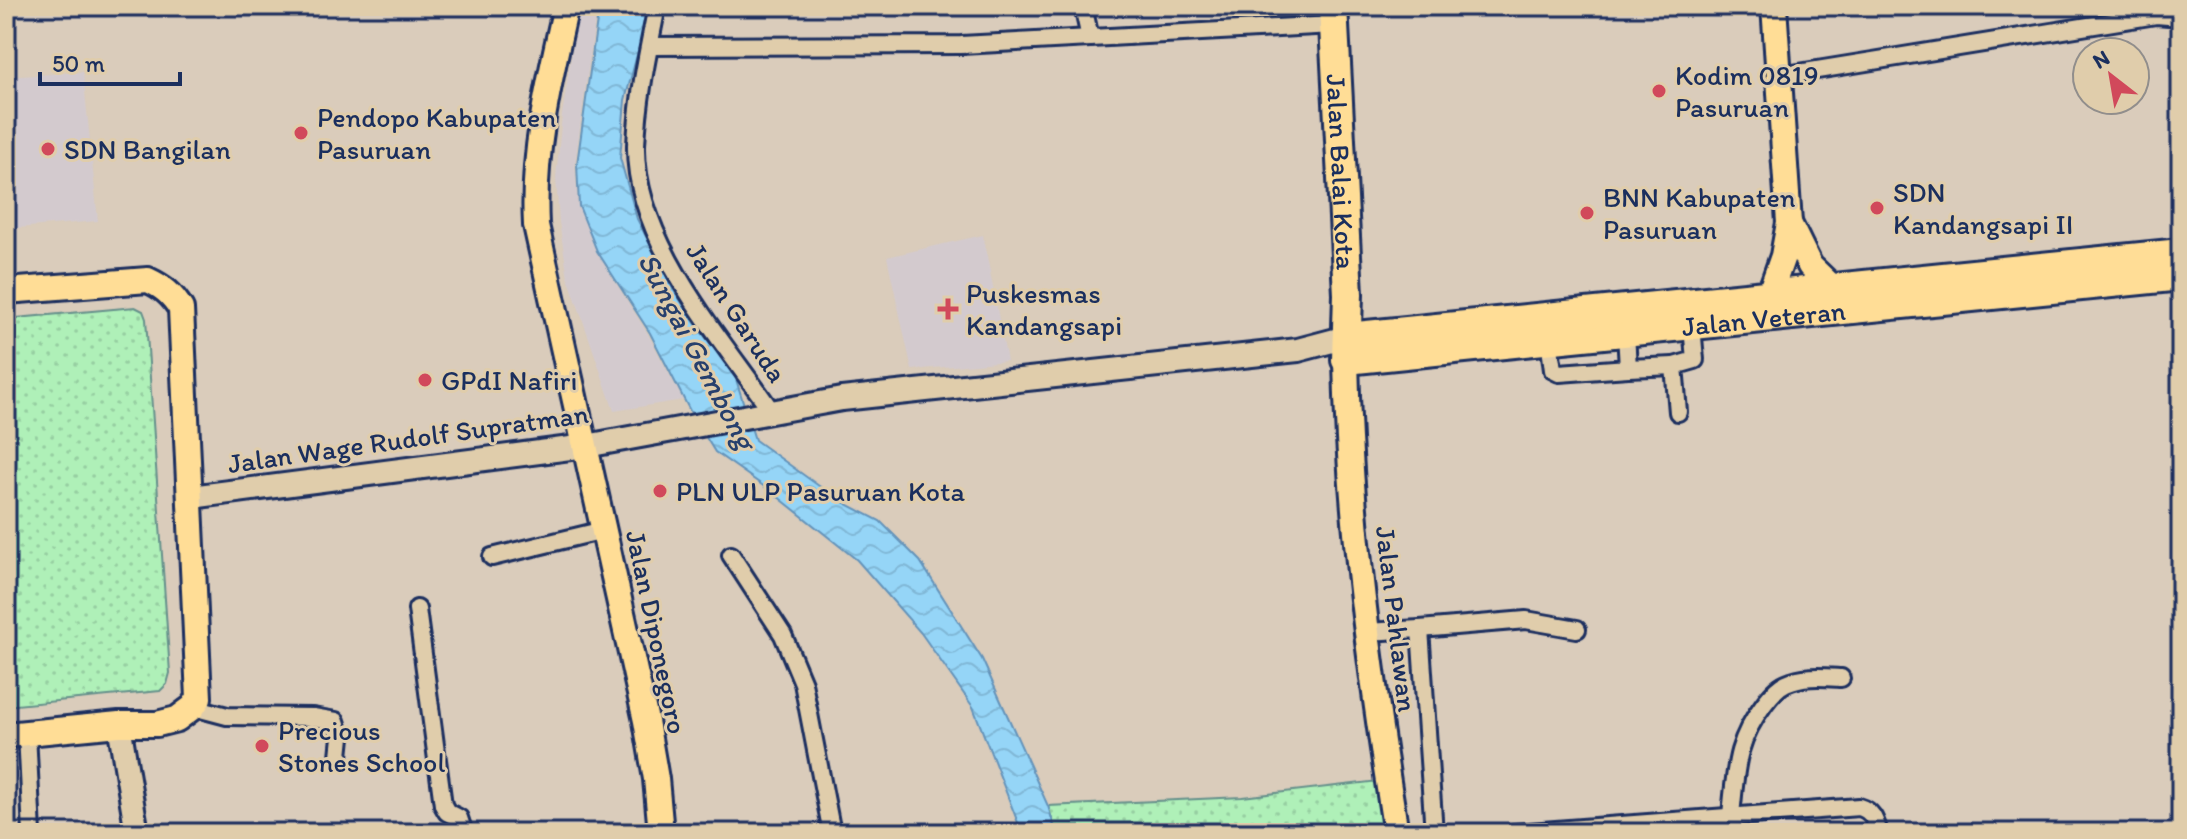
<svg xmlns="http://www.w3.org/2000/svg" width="2187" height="839" font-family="Itim,sans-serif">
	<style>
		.built { fill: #d3cace }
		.park { fill: url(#park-dots); stroke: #65908b; stroke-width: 2 }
		.water { fill: url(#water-waves); stroke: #6493ba; stroke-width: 2 }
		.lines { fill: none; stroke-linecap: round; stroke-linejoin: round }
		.street-casing { stroke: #1b2f5e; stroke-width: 22 }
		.secondary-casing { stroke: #1b2f5e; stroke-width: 28 }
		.primary-casing { stroke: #1b2f5e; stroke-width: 30 }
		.highway-casing { stroke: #1b2f5e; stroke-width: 34 }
		.street { stroke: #e0cdab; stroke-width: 16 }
		.secondary { stroke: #e0cdab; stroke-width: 22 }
		.primary { stroke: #ffdd96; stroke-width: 24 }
		.highway { stroke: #ffdd96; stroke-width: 28 }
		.poi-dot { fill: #d1495b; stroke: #e0cdab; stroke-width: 3 }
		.labels { text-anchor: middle; stroke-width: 6; stroke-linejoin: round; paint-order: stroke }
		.poi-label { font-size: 28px; fill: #1b2f5e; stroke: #e0cdab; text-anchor: start }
		.street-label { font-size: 28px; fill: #1b2f5e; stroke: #e0cdab }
		.water-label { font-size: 30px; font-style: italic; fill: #27406d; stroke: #e0cdab }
	</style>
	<defs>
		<pattern id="park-dots" width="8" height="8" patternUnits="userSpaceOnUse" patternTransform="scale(2)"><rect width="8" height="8" fill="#aff0b8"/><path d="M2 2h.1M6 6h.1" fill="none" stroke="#96cea1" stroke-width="1.8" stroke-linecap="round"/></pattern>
		<pattern id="water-waves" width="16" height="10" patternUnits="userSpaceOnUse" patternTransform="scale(2)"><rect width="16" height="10" fill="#95d5f7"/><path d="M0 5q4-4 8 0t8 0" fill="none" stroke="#80b7d6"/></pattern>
	</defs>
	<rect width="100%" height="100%" fill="#daccbb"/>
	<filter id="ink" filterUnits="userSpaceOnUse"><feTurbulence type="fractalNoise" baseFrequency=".0125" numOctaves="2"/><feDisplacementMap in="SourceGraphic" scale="16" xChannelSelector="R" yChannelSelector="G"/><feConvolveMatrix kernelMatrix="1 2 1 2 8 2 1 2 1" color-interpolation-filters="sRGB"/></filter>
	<g filter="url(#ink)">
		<g class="built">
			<polygon points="579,6 597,6 575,164 578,206 596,251 648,334 683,400 614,411 568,277 559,222 556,178 562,115"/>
			<polygon points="83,72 98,221 6,229 6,77"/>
			<polygon points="983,235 1007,361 912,370 887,257"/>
		</g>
		<g class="park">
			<polygon points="135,307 143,311 146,319 170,673 167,684 160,691 6,706 6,319"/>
			<polygon points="1387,780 1393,833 1056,833 1048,806 1242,797"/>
		</g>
		<polygon class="water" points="599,6 650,6 625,100 620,158 637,219 673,289 699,329 734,373 755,440 837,499 880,521 920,561 982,659 1048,806 1056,833 1022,833 973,707 921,633 857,560 772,492 715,452 690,411 650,333 597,251 579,206 577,164"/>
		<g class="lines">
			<defs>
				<g id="street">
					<path d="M 657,6 C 648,52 638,97 636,145 C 634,241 721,337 772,412"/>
					<polyline points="1083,6 1090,38"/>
					<polyline points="650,46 961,45 1333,25"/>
					<polyline points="1780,76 2156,15 2181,17"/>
					<polyline points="1548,332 1553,370 1559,373 1628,368 1626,333"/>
					<polyline points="1628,368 1674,366"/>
					<polyline points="1678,412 1674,366 1695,360 1692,326"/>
					<polyline points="731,555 783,635 803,683 832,833"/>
					<polyline points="492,557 604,530"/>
					<polyline points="417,609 443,805 447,812 459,818 464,833"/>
					<polyline points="1420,629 1526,620 1577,629"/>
					<polyline points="1366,632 1420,629 1434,833"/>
					<polyline points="193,707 227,716 313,717 336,721 341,737 339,756"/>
					<polyline points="27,733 32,833"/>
					<path d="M 1731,815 C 1736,769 1735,743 1764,704 C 1770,696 1777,687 1786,683 C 1803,675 1823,677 1841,678"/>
					<path d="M 1515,833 L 1859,807 C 1873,811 1875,820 1879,833"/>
				</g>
				<g id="secondary">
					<polyline points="191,497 586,446 842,399 1298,350 1347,337"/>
					<polyline points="119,724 137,833"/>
				</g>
				<g id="primary">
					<path d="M 566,6 C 550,78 532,151 536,225 L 646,721 L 656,779 L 661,833"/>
					<polyline points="1789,223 1810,266 1834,289"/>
					<path d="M 6,291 L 148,280 C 163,287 172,294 181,309 L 199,698 L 193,707 L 177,719 L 157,724 L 119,724 L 6,735"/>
					<polyline points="1769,296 1783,256 1789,223 1774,6"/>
					<path d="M 1346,360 C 1349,519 1371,676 1396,833"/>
				</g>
				<g id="highway">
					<path id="s1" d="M 1333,6 L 1348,294 L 1346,360 L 2181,276"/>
					<polyline points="1347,337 2181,253"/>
				</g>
			</defs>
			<use href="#street" class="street-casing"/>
			<use href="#secondary" class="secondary-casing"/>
			<use href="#primary" class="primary-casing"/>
			<use href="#highway" class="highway-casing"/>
			<use href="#street" class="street"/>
			<use href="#secondary" class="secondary"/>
			<use href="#primary" class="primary"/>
			<use href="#highway" class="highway"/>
		</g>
	</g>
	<g class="poi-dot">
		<circle cx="1659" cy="91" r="8"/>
		<circle cx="301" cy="133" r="8"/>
		<circle cx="48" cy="149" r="8"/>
		<circle cx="1877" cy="208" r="8"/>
		<circle cx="1587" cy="213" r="8"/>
		<path d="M944 297h8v8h8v8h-8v8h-8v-8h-8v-8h8z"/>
		<circle cx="425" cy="380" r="8"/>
		<circle cx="660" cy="491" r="8"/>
		<circle cx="262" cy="746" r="8"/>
	</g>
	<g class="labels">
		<g class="poi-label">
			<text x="1675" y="85">Kodim 0819<tspan x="1675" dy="32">Pasuruan</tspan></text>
			<text x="317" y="127">Pendopo Kabupaten<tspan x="317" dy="32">Pasuruan</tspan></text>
			<text x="64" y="159">SDN Bangilan</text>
			<text x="1893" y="202">SDN<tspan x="1893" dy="32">Kandangsapi II</tspan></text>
			<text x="1603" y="207">BNN Kabupaten<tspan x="1603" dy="32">Pasuruan</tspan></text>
			<text x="966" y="303">Puskesmas<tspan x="966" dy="32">Kandangsapi</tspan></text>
			<text x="441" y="390">GPdI Nafiri</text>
			<text x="676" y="501">PLN ULP Pasuruan Kota</text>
			<text x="278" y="740">Precious<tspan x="278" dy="32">Stones School</tspan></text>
		</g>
		<g class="street-label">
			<text dy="10" stroke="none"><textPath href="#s1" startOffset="166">Jalan Balai Kota</textPath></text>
			<text transform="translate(737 312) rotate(57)" y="10">Jalan Garuda</text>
			<text dy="10" stroke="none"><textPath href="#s1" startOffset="774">Jalan Veteran</textPath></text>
			<text transform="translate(408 438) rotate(-8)" y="10">Jalan Wage Rudolf Supratman</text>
			<text transform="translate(1397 619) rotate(83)" y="10">Jalan Pahlawan</text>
			<text transform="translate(657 632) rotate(78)" y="10">Jalan Diponegoro</text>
		</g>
		<g class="water-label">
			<text transform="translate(697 351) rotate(62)" y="10">Sungai Gembong</text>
		</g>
	</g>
	<rect width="2187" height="839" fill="none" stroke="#e0cdab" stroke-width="32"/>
	<rect x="16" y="16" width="2155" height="807" fill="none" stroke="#1b2f5e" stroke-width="3" filter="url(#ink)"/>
	<g transform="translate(2111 76) rotate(329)"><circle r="38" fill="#e0cdab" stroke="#918e8c" stroke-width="2"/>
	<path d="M0-6L14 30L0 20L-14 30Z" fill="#d1495b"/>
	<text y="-12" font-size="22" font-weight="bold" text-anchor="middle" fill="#1b2f5e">N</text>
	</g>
	<path d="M40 72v12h140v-12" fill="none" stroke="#1b2f5e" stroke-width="4"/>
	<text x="52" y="72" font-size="24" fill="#1b2f5e" stroke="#e0cdab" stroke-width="6" paint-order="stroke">50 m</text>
</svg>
